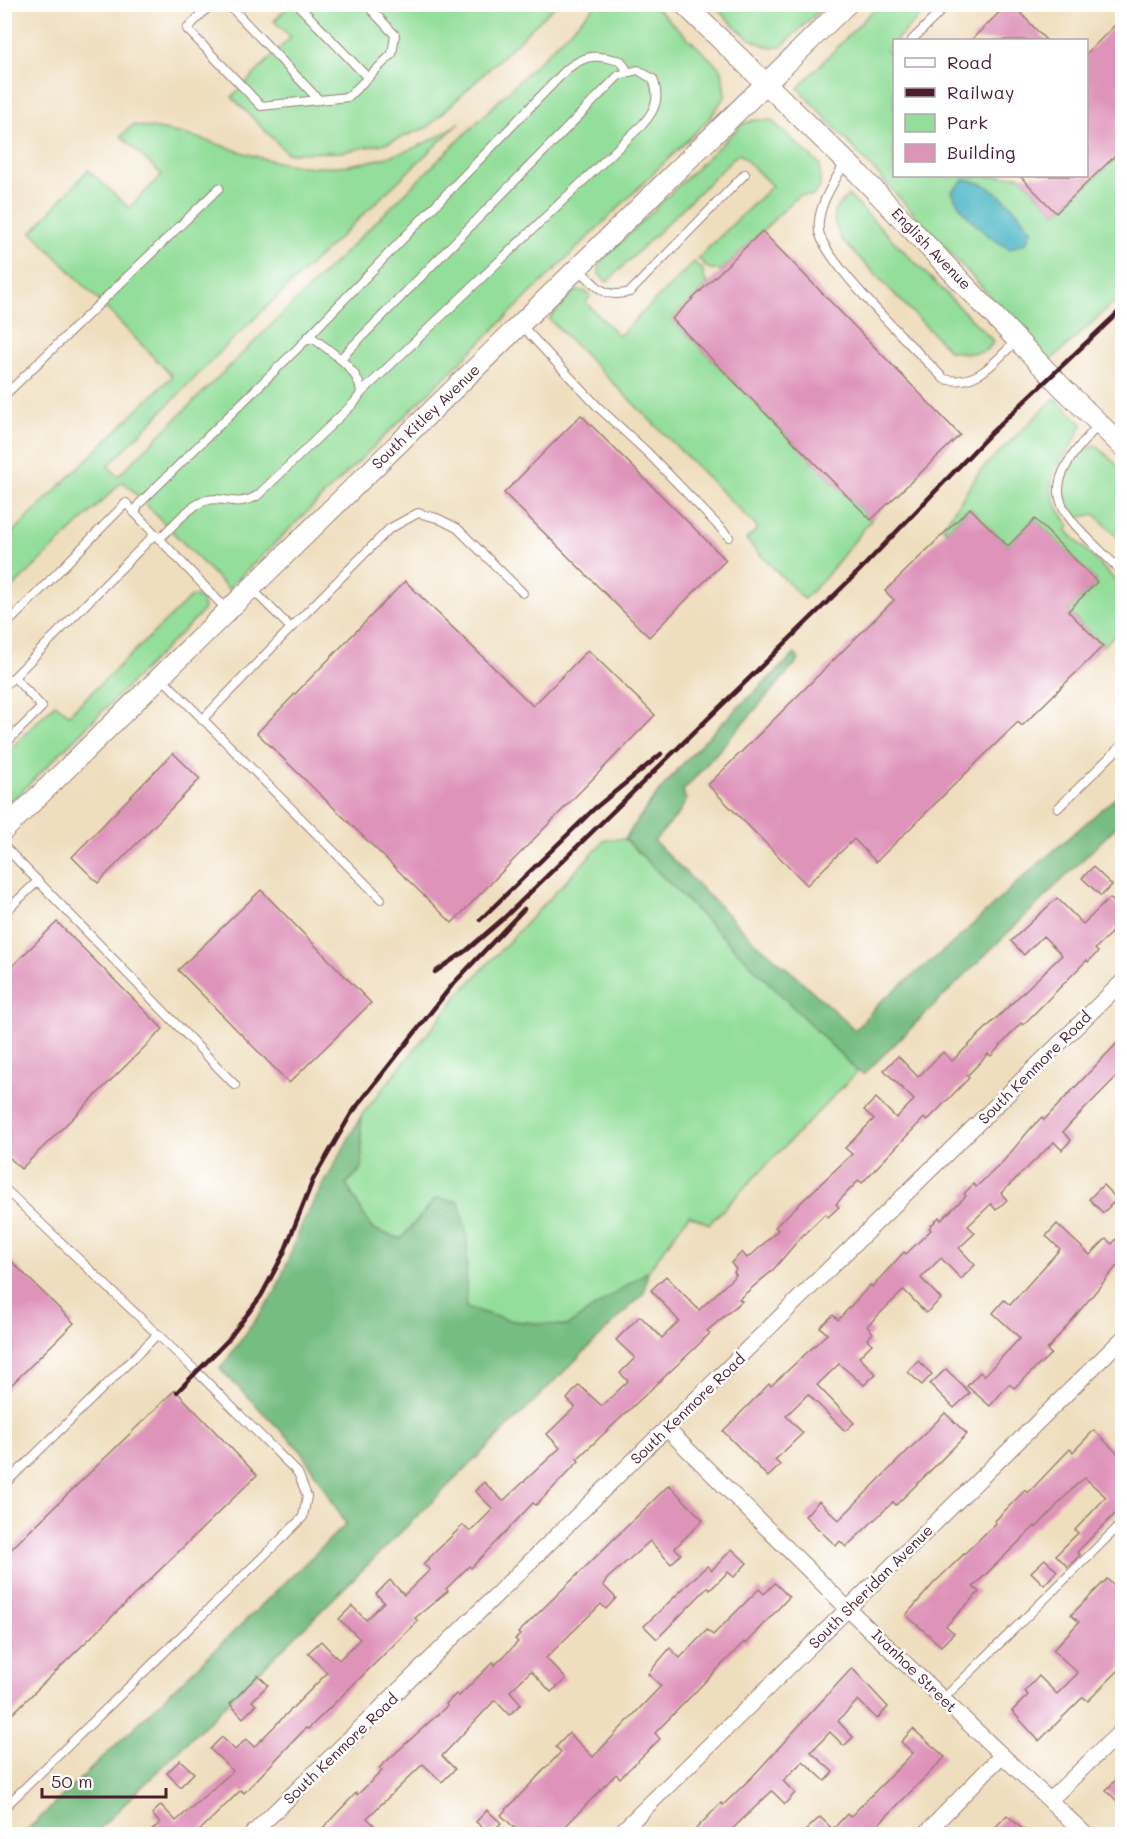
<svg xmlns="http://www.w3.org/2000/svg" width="1127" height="1839" font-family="Mali,sans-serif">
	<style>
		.green { fill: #93de9a; stroke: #6e7e62; stroke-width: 1.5 }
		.forest { fill: #76bd82; stroke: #606e56; stroke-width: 1.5 }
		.water { fill: #49b6c5; stroke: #4a6a78; stroke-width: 1.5 }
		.building { fill: #de93b9 }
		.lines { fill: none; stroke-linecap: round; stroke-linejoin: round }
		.service-casing { stroke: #9c7e74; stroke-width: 10 }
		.minor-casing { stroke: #9c7e74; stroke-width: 17 }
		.tertiary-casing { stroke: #9c7e74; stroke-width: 22 }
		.service { stroke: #fff; stroke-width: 8 }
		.minor { stroke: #fff; stroke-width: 15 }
		.tertiary { stroke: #fff; stroke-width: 20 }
		.rail { stroke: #4a1f2b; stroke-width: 4.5 }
		.labels { text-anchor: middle; stroke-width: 5; stroke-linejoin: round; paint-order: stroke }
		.street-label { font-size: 15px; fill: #4a1f2b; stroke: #fff }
	</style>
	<rect width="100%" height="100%" fill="#fff"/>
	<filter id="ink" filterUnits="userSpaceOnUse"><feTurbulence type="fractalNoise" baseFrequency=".0167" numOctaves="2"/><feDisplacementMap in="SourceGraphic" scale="12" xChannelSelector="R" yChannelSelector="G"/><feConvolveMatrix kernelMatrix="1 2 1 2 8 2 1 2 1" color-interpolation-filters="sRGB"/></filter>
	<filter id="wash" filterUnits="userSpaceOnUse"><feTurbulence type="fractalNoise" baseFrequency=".008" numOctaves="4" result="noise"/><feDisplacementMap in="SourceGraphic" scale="24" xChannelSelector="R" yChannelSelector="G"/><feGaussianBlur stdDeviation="1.35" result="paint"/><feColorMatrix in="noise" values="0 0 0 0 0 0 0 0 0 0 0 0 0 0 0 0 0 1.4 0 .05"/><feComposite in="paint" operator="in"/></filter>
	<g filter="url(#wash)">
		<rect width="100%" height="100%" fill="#efdebe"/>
		<g class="green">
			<polygon points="290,5 556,5 428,127 387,143 342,152 287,153 232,97 291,37 274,21"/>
			<path d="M 596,5 L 653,5 L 722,70 L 725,96 L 710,118 L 228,589 L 123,481 L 5,595 L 5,540 L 172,376 L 32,232 L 88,170 L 129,208 L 162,175 L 121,136 L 133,125 C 150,128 167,130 183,134 C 220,143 256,160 294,165 C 348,173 418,154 460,122 L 230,342 L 108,466 L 118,476 Z"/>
			<path d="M 713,5 L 825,5 L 781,47 C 751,49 734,24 713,5 Z"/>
			<polygon points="878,5 931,5 886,50 894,59 894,176 1020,176 1056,213 1122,153 1122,295 1050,361 798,88"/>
			<polygon points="755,120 771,120 820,165 820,188 812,196 799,195 721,271 708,268 698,258 772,186 739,153 607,282 599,274 599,263 742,124"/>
			<path d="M 848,195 L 993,341 C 987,359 964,352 950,351 L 841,239 L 835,224 L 834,211 Z"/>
			<polygon points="694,262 703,270 703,277 708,284 672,319 871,520 825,578 804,599 746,540 758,528 549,319 574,291 585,291 590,296 586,303 619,336"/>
			<path d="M 1055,398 L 1082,424 C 1067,468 1028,472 1070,526 L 1066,530 L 1122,587 L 1122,629 L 1103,646 L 1068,611 L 1097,582 L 1035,519 L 1008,546 L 970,508 L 946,531 L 943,527 L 980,471 Z"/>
			<path d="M 1096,445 L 1122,470 L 1122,542 L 1095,514 L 1077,518 C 1057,490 1062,478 1080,450 Z"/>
			<polygon points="192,596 202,599 204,609 199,615 5,808 5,754 55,704 69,714"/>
			<polygon points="625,839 858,1071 709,1224 689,1215 648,1271 567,1326 513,1321 465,1308 467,1235 436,1198 401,1239 372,1229 346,1184 362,1169 361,1116 460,993 605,840"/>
		</g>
		<g class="forest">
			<path d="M 795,654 L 799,660 L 683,791 L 686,800 L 680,812 L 654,841 L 753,940 L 796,976 L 855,1030 L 880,1002 L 953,943 L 1021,879 L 1122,792 L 1122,821 L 864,1074 L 857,1071 L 625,839 C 670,768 734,711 795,654 Z"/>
			<polygon points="361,1116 362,1169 346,1184 372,1229 401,1239 436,1198 459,1202 467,1235 466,1308 513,1321 567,1326 648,1271 644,1293 94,1834 23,1834 346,1524 301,1451 220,1369 275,1293 302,1224"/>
		</g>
		<path class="water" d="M 964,180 C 991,180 1017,209 1031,230 L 1027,242 L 1010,249 C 988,238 960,214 952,191 Z"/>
		<g id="blocks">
			<g class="building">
				<polygon points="1008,4 1012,4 1046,40 971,40"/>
				<polygon points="1122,18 1122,149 1056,213 1020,176 1086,176 1086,54"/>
				<polygon points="762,231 960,435 871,520 672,319"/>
				<polygon points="581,415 726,560 649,637 504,493"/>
				<polygon points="970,508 1008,546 1035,519 1097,582 1068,611 1103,646 1022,726 1018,722 876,862 854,839 807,885 708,785 894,600 885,591"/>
				<polygon points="405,581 533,706 588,650 655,715 452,923 257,733"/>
				<polygon points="173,753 200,779 98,883 72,857"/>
				<polygon points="1093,867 1112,885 1101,896 1082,878"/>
				<polygon points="261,890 371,1003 289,1083 178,970"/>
				<polygon points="1057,898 1083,924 1110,898 1122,911 1122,922 1095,949 1098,952 1088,962 1087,960 1023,1025 1021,1023 991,1056 988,1054 967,1076 969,1078 927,1121 924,1118 862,1183 859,1180 836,1204 839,1207 828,1217 825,1214 802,1236 772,1271 739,1299 742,1301 707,1331 710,1333 694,1349 577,1459 579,1461 552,1489 536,1505 533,1503 471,1568 469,1566 446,1589 448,1591 415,1618 418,1621 407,1632 308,1729 306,1728 244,1793 241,1790 196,1834 148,1834 160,1823 152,1814 161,1805 176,1821 233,1771 210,1749 222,1737 235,1750 246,1739 254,1747 327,1673 308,1653 321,1641 339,1660 360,1639 339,1619 352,1606 366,1620 384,1602 376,1594 390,1580 404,1595 430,1570 423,1564 463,1525 470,1532 493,1509 475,1491 484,1482 503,1501 560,1448 547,1434 575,1407 567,1399 579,1385 602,1406 628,1381 620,1373 635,1358 616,1340 640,1316 662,1338 679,1321 651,1290 666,1276 699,1310 736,1275 734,1272 736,1269 731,1263 742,1252 747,1258 755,1252 778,1230 775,1227 852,1154 845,1148 874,1119 864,1110 876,1098 896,1118 914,1100 884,1070 898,1056 918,1077 943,1052 952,1061 1062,955 1043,936 1024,955 1011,941"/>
				<polygon points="57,922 163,1029 21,1169 4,1152 4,974"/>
				<polygon points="1122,1038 1122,1071 1069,1125 1063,1132 1071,1140 1062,1150 1054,1142 1001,1193 1007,1200 996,1210 991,1204 968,1226 975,1233 959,1248 975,1265 961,1279 941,1258 921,1278 941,1299 926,1313 904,1290 867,1326 873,1333 867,1339 872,1344 859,1357 876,1374 864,1385 839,1364 817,1385 854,1423 845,1431 808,1394 786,1416 803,1433 775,1460 780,1465 768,1477 723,1431 769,1384 771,1386 827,1334 820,1327 833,1315 838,1320 870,1285 872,1287 904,1252 906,1254 931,1230 929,1228 939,1217 941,1220 966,1196 964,1194 973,1184 976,1187 1001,1164 1032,1127 1042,1117 1044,1120"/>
				<polygon points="1103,1185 1117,1199 1103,1213 1089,1199"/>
				<polygon points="1057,1224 1090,1255 1106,1239 1112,1244 1122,1233 1122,1260 1047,1350 1051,1354 1014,1388 1009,1384 990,1406 967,1386 980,1372 984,1376 1020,1338 993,1313 1004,1300 1010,1305 1060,1249 1046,1236"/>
				<polygon points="4,1254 74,1323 4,1392"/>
				<polygon points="918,1361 932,1374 922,1385 908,1372"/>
				<polygon points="946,1369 970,1393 954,1408 930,1384"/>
				<polygon points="175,1390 257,1475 4,1722 4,1556"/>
				<polygon points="945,1413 967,1434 896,1505 893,1502 846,1547 840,1541 836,1546 805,1516 819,1501 839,1520"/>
				<polygon points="1094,1430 1122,1458 1122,1507 1077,1552 1080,1555 1068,1567 1056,1555 1078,1533 1075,1530 1106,1497 1085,1478 1077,1484 1036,1528 1035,1526 973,1587 979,1592 946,1626 954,1633 941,1646 906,1615 934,1583 996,1523 995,1521 1025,1490 1028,1493 1070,1449 1073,1452"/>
				<polygon points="669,1485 703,1520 675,1548 681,1554 671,1564 650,1541 608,1578 603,1585 616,1598 606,1609 601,1604 546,1658 566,1679 551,1692 531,1671 510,1691 521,1704 509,1715 495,1700 442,1756 455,1769 442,1782 423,1764 367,1818 383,1834 317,1834 356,1793 357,1795 382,1771 379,1768 447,1706 446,1704 456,1694 459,1696 493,1662 495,1665 518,1642 515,1639 520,1635 518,1633"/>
				<polygon points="732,1549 747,1563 734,1577 728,1572 710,1590 708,1587 657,1639 644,1626 707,1566 712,1570"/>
				<polygon points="1045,1559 1057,1571 1044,1585 1031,1572"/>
				<polygon points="1107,1579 1122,1594 1122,1667 1088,1701 1083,1697 1039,1741 1012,1711 1028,1695 1025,1691 1039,1676 1057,1694 1078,1673 1053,1650 1079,1622 1071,1615"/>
				<polygon points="775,1583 789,1597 746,1644 744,1642 655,1733 660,1739 620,1778 616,1774 558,1834 521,1834 501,1815 561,1752 556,1747 569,1733 593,1757 661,1686 648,1674 670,1648 680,1658 707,1630 713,1635 759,1589 764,1594"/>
				<polygon points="852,1668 888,1707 877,1719 858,1700 838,1721 853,1737 844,1746 830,1732 811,1752 833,1772 825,1781 803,1761 783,1781 795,1793 785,1804 772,1791 727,1834 691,1834 721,1803 723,1805 752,1777"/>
				<polygon points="258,1675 268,1685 252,1701 256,1705 243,1718 230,1704"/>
				<polygon points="913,1729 945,1757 869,1834 841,1834 834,1828 847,1814 850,1817 913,1753 901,1742"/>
				<polygon points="180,1760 194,1773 180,1787 167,1773"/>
				<polygon points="1122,1774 1122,1806 1106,1790"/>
				<polygon points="487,1810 501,1823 490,1834 476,1822"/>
				<polygon points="1007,1815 1028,1834 989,1834"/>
				<polygon points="820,1817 838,1834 802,1834"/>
			</g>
		</g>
	</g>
	<g filter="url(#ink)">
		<use href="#blocks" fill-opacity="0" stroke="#9c7e74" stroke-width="1.5"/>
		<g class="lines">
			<defs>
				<g id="service">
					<polyline points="211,4 187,29 261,106 348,97 392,54 395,35 366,4"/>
					<polyline points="228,4 319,100"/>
					<polyline points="297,4 368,78"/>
					<polyline points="912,40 948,4"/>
					<path d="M 845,163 C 834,182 816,208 819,231 C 823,261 919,353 944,379 C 977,387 994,362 1016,341"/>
					<path d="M 579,269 C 597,287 604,299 630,292 L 745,174"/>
					<polyline points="521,325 598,407 648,453 729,537"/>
					<path d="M 306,339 L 567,69 C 588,53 597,55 621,61 L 628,72"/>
					<path d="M 340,359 L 619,75 L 638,70 L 653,79 C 660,98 656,109 643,124 L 361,393"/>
					<polyline points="4,396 219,188"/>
					<path d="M 1100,424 C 1027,497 1062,511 1122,572"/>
					<path d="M 159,539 C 170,529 192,503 207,500 C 228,496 233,508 257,496 L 355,402 L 361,393 C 360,369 331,352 313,338 L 305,341 L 139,504 L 135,513 L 227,610"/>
					<polyline points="252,589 291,628 389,529 418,513 437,518 457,528 523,593"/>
					<polyline points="4,627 126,503 135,513"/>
					<polyline points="162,678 381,899"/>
					<polyline points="4,686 14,677"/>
					<polyline points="202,720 291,628"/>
					<polyline points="4,745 42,707 14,677 155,534"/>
					<polyline points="1058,808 1122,745"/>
					<polyline points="4,846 235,1085"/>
					<polyline points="4,913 38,881"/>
					<polyline points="4,1188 197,1372 298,1473 307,1496 303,1517 279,1541 4,1808"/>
					<polyline points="4,1485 158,1334"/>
					<polyline points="943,1699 1122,1523"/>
				</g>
				<g id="minor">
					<polyline points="668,1430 848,1609 1085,1834"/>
					<polyline points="1050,1800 1122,1730"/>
					<polyline points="252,1834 1122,982"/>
					<polyline points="619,1834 1122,1339"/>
					<polyline points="925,1834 1002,1755"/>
				</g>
				<g id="tertiary">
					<polyline points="684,4 859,174 1061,386 1122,446"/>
					<polyline points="4,830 847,4"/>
				</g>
			</defs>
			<use href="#service" class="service-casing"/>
			<use href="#minor" class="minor-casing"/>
			<use href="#tertiary" class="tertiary-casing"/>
			<use href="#service" class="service"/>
			<use href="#minor" class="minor"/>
			<use href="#tertiary" class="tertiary"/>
			<g class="rail">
				<polyline points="480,920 594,809 661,754"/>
				<polyline points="435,972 467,950 504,918 859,571 991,433 1122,309"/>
				<polyline points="177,1392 228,1340 261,1296 283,1255 313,1180 351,1114 453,984 524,909"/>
			</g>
		</g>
	</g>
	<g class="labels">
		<g class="street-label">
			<text transform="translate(931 249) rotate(46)" y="5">English Avenue</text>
			<text transform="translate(426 417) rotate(-44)" y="5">South Kitley Avenue</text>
			<text transform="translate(1035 1068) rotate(-45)" y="5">South Kenmore Road</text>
			<text transform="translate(688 1409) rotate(-44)" y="5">South Kenmore Road</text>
			<text transform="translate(871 1587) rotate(-45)" y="5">South Sheridan Avenue</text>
			<text transform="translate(914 1671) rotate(44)" y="5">Ivanhoe Street</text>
			<text transform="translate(341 1749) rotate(-44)" y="5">South Kenmore Road</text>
		</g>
	</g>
	<rect width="1127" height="1839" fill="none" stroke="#fff" stroke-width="24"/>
	<rect x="893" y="39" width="195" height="138" fill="#ffffff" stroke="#b7a5aa" stroke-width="1.5"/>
	<rect x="905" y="58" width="30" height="9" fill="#ffffff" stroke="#b7a5aa" stroke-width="1.5"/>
	<text x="947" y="69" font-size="18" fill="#4a1f2b">Road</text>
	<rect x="905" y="88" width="30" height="9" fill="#4a1f2b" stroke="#b7a5aa" stroke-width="1.5"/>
	<text x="947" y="99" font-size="18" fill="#4a1f2b">Railway</text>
	<rect x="905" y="114" width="30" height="18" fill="#93de9a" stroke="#b7a5aa" stroke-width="1.5"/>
	<text x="947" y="129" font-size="18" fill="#4a1f2b">Park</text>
	<rect x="905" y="144" width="30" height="18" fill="#de93b9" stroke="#b7a5aa" stroke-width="1.5"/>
	<text x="947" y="159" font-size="18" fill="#4a1f2b">Building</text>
	<path d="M42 1788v9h124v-9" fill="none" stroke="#4a1f2b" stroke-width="3"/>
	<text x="51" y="1788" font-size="18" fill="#4a1f2b" stroke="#ffffff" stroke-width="4.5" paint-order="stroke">50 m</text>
</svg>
